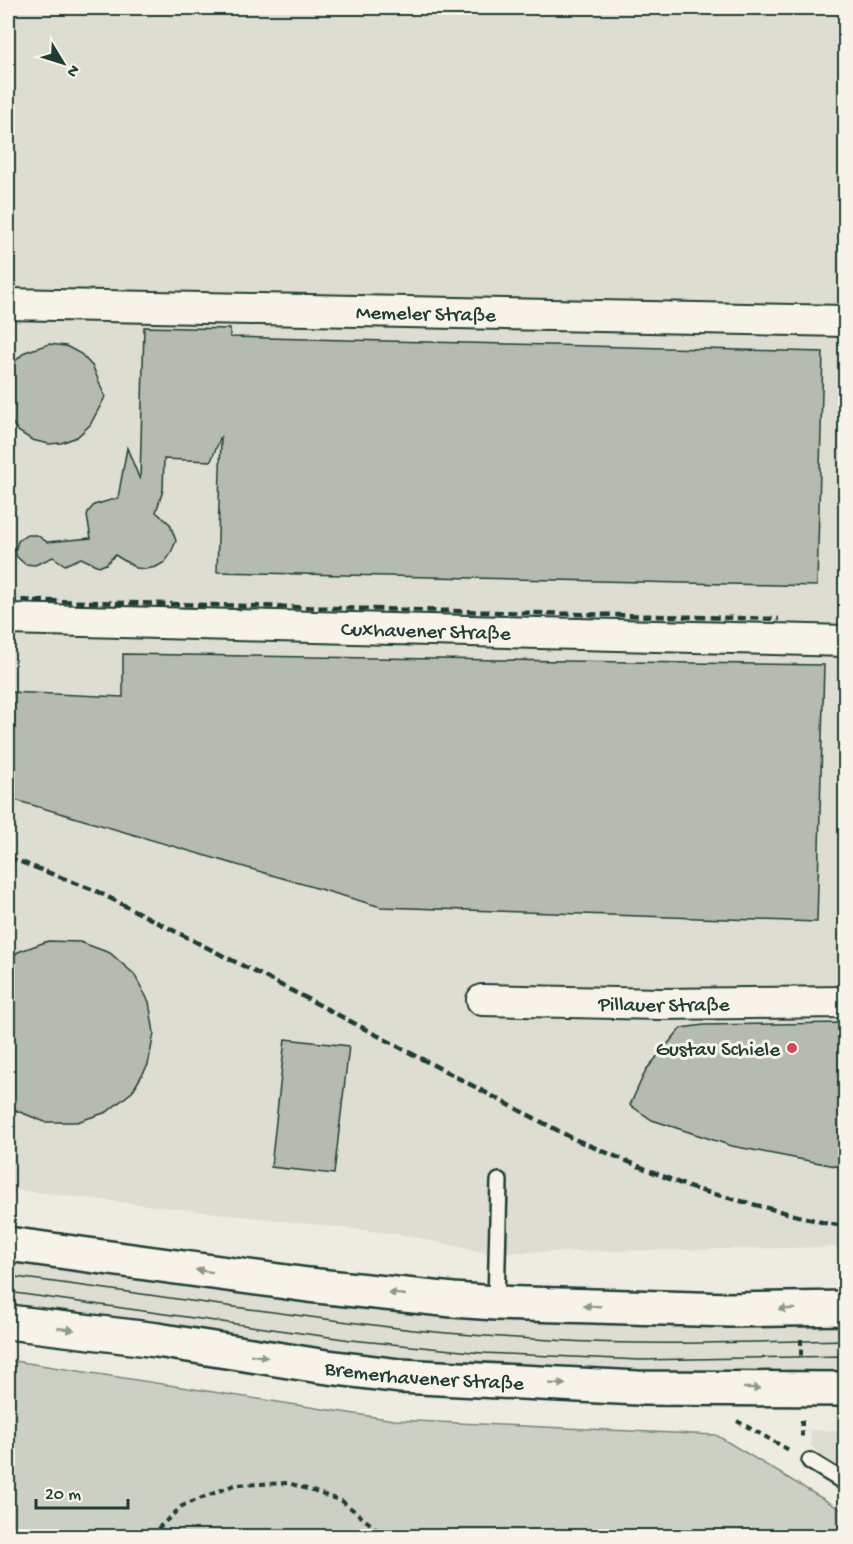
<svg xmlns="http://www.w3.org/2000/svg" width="853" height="1544" font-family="'Gochi Hand',sans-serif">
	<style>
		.built { fill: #ddddd2 }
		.green { fill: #cccfc4; stroke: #76867c; stroke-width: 1.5 }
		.building { fill: #b5bbb0; stroke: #1f3d34; stroke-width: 1.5 }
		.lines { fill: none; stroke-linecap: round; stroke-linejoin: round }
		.service-casing { stroke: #1f3d34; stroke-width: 20 }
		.minor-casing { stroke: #1f3d34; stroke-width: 34 }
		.primary-casing { stroke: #1f3d34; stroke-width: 38 }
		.path { stroke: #1f3d34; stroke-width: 4; stroke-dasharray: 6 4.5; stroke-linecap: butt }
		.service { stroke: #f7f3e8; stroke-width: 15 }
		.minor { stroke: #f7f3e8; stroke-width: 30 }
		.primary { stroke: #f7f3e8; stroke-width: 33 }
		.tram { stroke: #1f3d34; stroke-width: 1.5 }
		.rail { stroke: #1f3d34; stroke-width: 4.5; stroke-dasharray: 9 4.5; stroke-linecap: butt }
		.oneway { fill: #8b988e }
		.poi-dot { fill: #d1495b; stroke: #f7f3e8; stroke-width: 2 }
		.labels { text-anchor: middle; stroke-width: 6; stroke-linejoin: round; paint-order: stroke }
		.street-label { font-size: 21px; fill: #1f3d34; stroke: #f7f3e8 }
		.poi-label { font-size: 21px; fill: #1f3d34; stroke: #f7f3e8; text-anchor: end }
	</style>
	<rect width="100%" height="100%" fill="#eeece1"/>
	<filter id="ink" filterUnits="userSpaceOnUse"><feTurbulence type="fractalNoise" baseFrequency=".0167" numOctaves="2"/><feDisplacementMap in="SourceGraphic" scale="12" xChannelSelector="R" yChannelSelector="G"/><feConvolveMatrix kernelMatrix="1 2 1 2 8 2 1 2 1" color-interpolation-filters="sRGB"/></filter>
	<g filter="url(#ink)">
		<g class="built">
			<polygon points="8,8 845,8 845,1247 487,1253 405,1235 8,1189"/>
			<polygon points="8,1259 324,1303 468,1319 642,1323 845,1325 845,1371 554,1371 455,1365 356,1354 235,1336 8,1307"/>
			<polygon points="810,1430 845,1431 845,1474 823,1461 811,1445"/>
		</g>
		<polygon class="green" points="8,1360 394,1420 716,1435 845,1512 845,1536 8,1536"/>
		<g class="building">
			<polygon points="144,327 230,329 230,337 823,352 817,586 217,572 221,436 211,461 164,459 163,490 156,512 170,524 176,541 170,555 165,562 156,567 146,569 136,568 115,555 106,564 101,566 96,565 81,558 65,565 53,557 35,565 25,564 17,557 15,551 18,541 27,535 37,535 47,542 91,538 87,516 88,512 94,505 118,498 127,448 140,480"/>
			<polygon points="49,344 66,346 81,354 93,367 105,397 90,425 77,437 61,443 49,444 32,440 18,431 8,417 8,373 12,364 25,352"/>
			<polygon points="123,654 824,665 817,922 381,907 8,798 8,692 123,697"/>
			<polygon points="48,941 80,942 110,953 134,974 149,1002 154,1033 148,1065 132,1092 107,1112 77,1122 45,1122 15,1110 8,1104 8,961 18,952"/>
			<polygon points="846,1023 846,1168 732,1146 652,1120 630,1105 646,1070 681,1028 704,1025"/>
			<polygon points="285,1039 349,1046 334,1174 271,1167"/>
		</g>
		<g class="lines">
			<defs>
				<g id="service">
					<polyline points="496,1303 499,1181"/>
					<polyline points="810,1461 846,1483"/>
				</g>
				<g id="minor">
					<path id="s1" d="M 8,304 L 846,321"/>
					<path id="s2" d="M 8,619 L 846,641"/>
					<path id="s3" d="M 482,1000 L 660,1004 L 846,1002"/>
				</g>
				<g id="primary">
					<polyline points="8,1244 308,1285 453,1300 496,1303 730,1310 846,1308"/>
					<path id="s4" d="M 8,1322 L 157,1340 L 320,1366 L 400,1376 L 638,1388 L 846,1389"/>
				</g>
			</defs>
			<use href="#service" class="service-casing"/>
			<use href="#minor" class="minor-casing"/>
			<use href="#primary" class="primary-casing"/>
			<g class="path">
				<polyline points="801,1339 801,1359"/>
				<polyline points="802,1420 802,1440"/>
				<polyline points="737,1421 791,1451"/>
				<polyline points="8,1527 13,1530 10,1536"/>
				<polyline points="150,1536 182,1506 234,1485 289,1483 342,1501 385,1536"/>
			</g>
			<use href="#service" class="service"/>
			<use href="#minor" class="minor"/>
			<use href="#primary" class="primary"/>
			<g class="tram">
				<path d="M 8,1276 C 135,1292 261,1312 389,1327 C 443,1334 497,1337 551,1340 C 649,1346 748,1342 846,1340"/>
				<polyline points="8,1292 351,1340 482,1353 640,1360 846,1356"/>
			</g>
			<g class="rail">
				<polyline points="8,600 779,619"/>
				<polyline points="8,857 96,891 308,999 574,1139 691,1188 825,1223 846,1226"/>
			</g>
		</g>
		<defs><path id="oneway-solid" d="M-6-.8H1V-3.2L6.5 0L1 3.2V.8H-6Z" transform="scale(1.5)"/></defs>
		<g class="oneway">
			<use href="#oneway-solid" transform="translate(204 1271) rotate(-172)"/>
			<use href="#oneway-solid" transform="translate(397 1294) rotate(-174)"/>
			<use href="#oneway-solid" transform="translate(592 1306) rotate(-178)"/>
			<use href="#oneway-solid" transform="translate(787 1309) rotate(179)"/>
			<use href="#oneway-solid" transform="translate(66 1329) rotate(7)"/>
			<use href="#oneway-solid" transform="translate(259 1356) rotate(9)"/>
			<use href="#oneway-solid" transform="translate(557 1384) rotate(3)"/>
			<use href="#oneway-solid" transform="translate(752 1388)"/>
		</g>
	</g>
	<circle class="poi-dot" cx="792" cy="1048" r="6"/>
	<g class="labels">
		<g class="street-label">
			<text dy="7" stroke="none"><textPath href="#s1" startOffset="418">Memeler Straße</textPath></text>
			<text dy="7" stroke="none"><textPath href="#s2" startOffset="418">Cuxhavener Straße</textPath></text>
			<text dy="7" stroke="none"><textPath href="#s3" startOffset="182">Pillauer Straße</textPath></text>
			<text dy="7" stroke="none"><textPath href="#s4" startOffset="420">Bremerhavener Straße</textPath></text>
		</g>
		<g class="poi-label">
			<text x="780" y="1055">Gustav Schiele</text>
		</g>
	</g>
	<rect width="853" height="1544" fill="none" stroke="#f7f3e8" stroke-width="30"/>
	<rect x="15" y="15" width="823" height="1514" fill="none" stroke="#1f3d34" stroke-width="2" filter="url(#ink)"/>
	<g transform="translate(63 63) rotate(128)" stroke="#f7f3e8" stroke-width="4.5" paint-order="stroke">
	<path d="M0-4.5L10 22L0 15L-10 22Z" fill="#1f3d34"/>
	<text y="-9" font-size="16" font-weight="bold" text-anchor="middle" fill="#1f3d34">N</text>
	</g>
	<path d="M36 1499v9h92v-9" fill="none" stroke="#1f3d34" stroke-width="3"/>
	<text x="45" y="1499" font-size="18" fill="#1f3d34" stroke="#f7f3e8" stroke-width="4.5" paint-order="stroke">20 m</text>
</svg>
